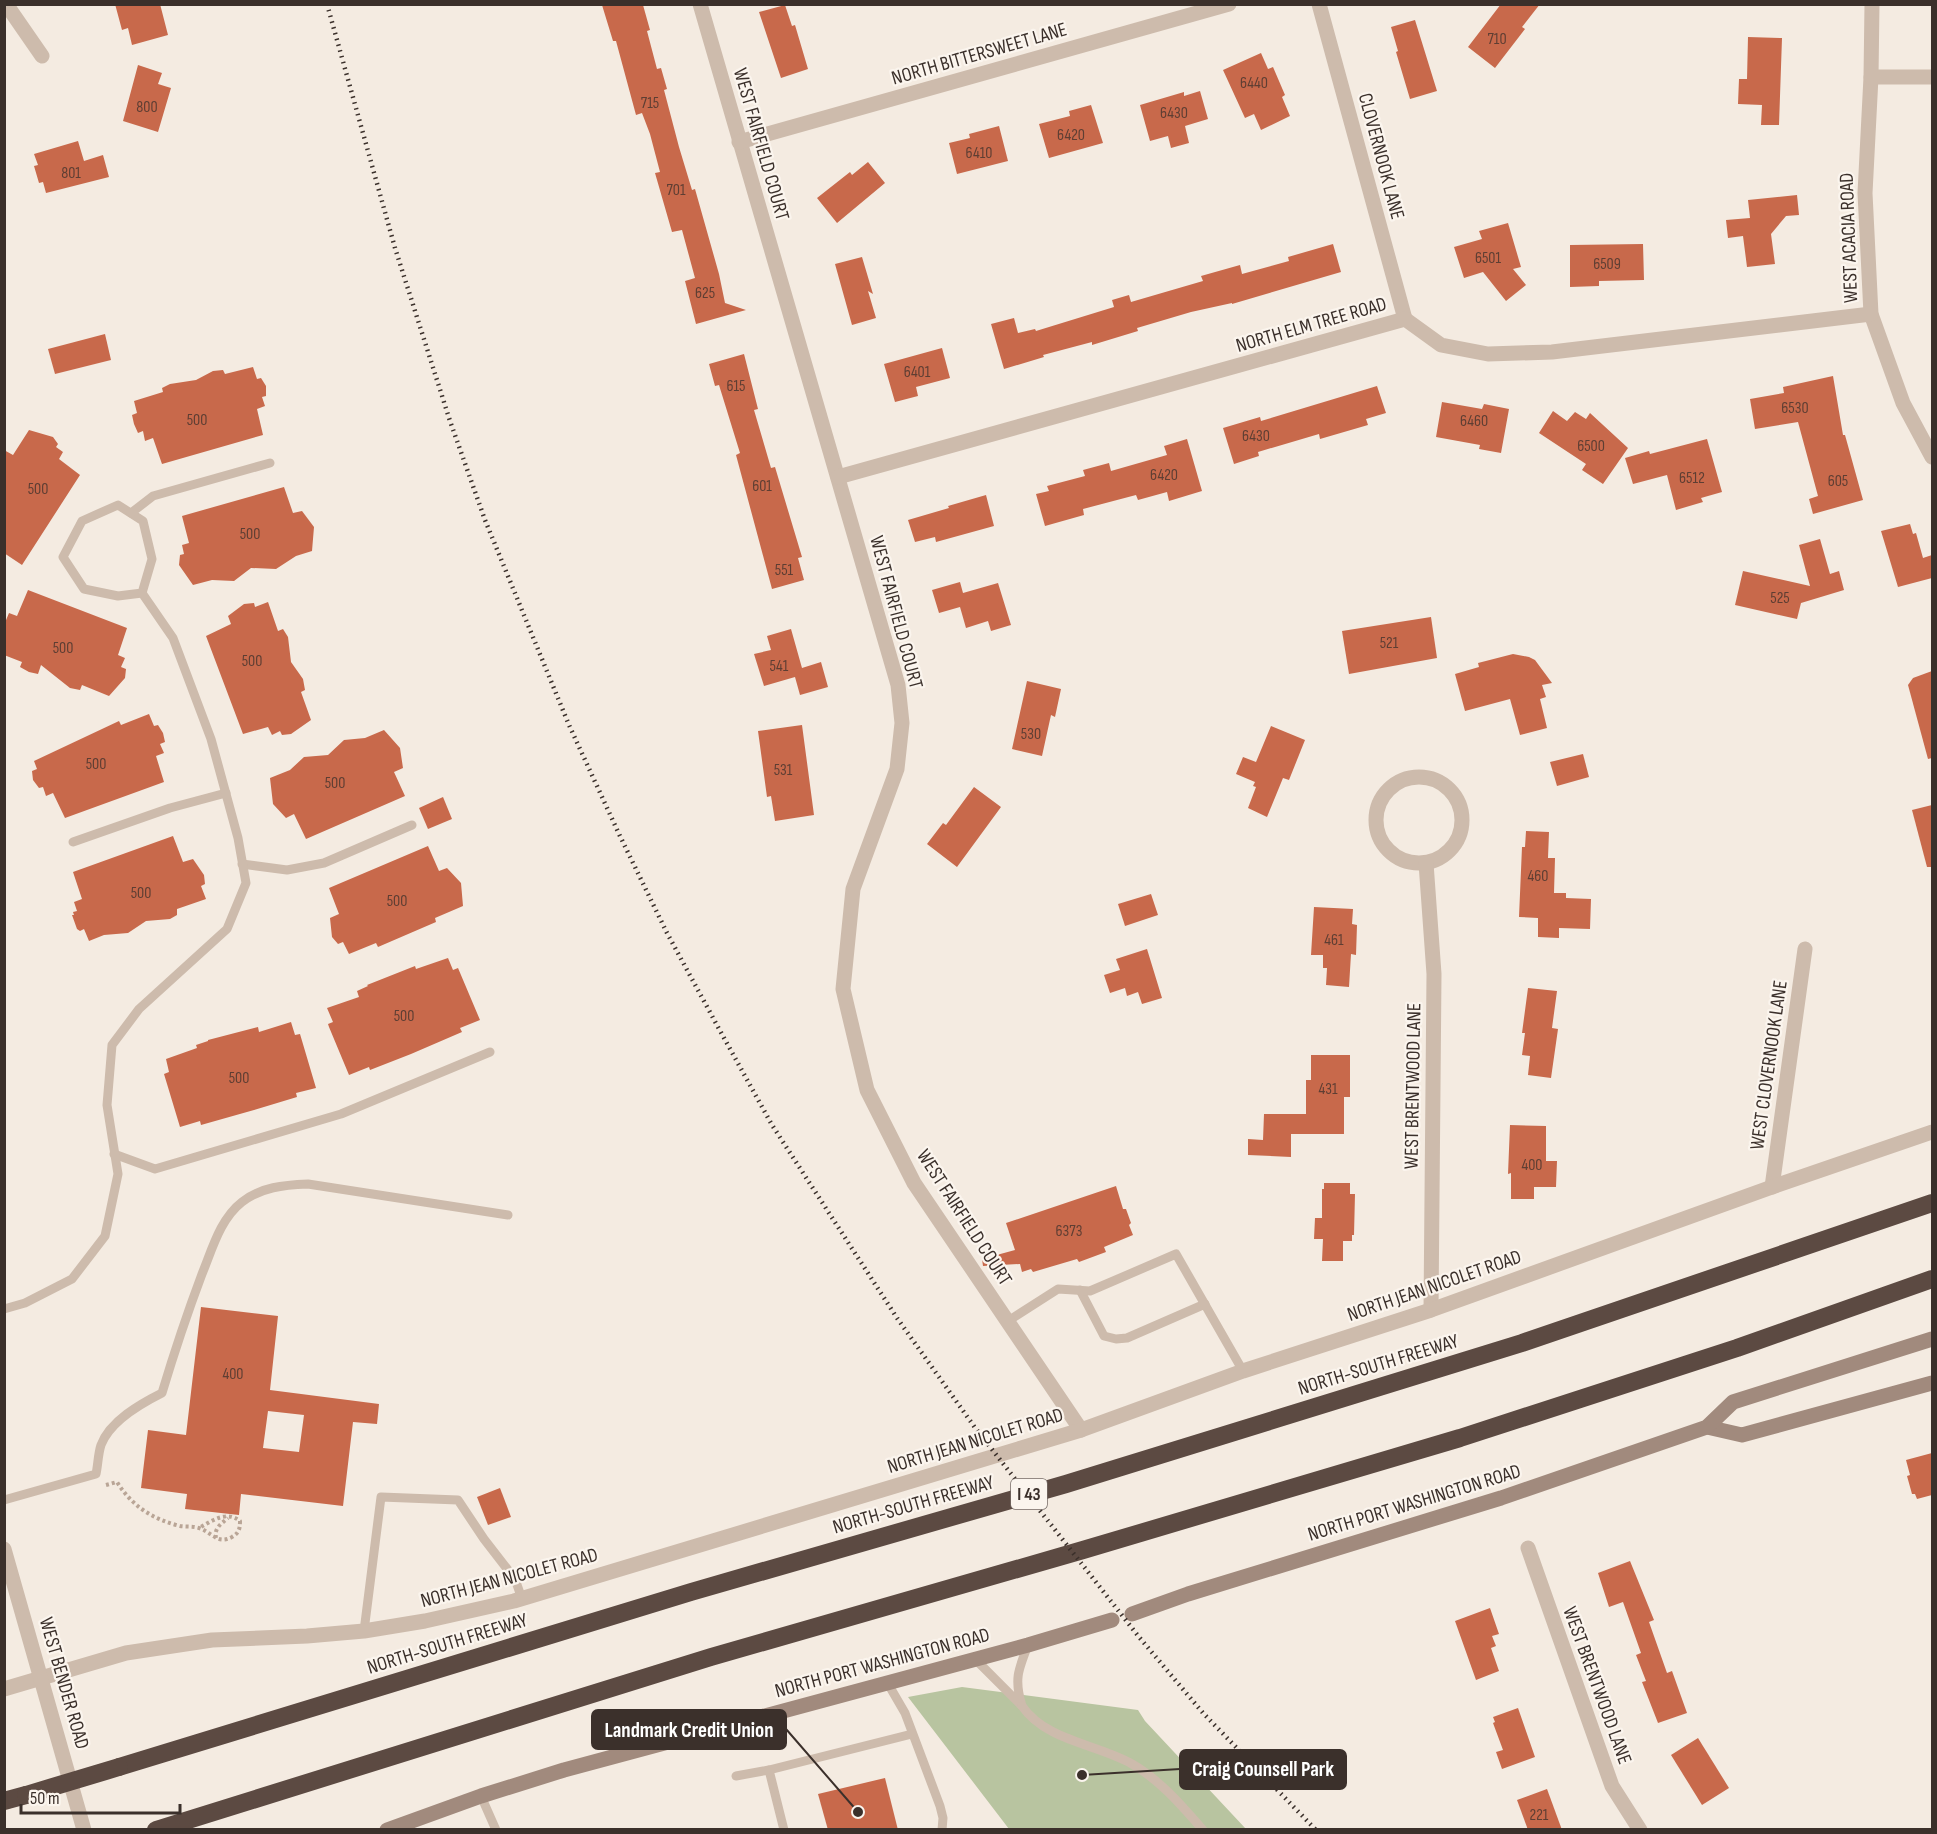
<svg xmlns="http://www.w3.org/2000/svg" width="1937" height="1834" font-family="'Sofia Sans Condensed',sans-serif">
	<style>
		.green { fill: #b8c4a0 }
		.building { fill: #c8694b; fill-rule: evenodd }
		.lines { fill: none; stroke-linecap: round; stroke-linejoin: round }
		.path { stroke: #b9a596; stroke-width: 4; stroke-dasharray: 3 3; stroke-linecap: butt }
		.service { stroke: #cdbbac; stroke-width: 9 }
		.minor { stroke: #cdbbac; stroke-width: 15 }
		.tertiary { stroke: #cdbbac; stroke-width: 15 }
		.secondary { stroke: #a18a7d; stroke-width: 15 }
		.motorway { stroke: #5c4a42; stroke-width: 18 }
		.rail { stroke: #3b302b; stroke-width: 4.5; stroke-dasharray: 1.5 4.5; stroke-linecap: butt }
		.motorway-bridge { stroke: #5c4a42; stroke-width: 18 }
		.labels { text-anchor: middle; stroke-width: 4.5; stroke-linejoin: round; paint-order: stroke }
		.number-label { font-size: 16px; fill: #5e3e33 }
		.shield { fill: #fbf5ee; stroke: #756b66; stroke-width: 1.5 }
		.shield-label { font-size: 18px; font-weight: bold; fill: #3b302b }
		.street-label { font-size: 20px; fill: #3b302b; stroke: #fbf5ee }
		.leader { fill: none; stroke: #3b302b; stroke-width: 2 }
		.callout-dot { fill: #3b302b; stroke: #fbf5ee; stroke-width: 2 }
		.callout { fill: #3b302b; stroke: #3b302b; stroke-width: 2 }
		.callout-label { font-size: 21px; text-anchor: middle; font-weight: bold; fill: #fff }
	</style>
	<rect width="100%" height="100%" fill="#f4ebe1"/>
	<polygon class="green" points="962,1687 1138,1710 1145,1721 1246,1829 1009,1829 908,1697"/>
	<g class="building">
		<polygon points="115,4 160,4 168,35 132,45 128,28 122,30"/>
		<polygon points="1501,4 1540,4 1522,27 1525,29 1495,68 1468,47"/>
		<polygon points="602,5 643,5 650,30 647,31 657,69 661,68 667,89 664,90 679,147 692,190 695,189 719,274 725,303 746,310 696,324 685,281 695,278 682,230 672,232 655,173 660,172 650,134 642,113 636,115 616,41 613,41"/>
		<polygon points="785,5 792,26 795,25 808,69 781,78 759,12"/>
		<polygon points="1415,20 1437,91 1410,99 1396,52 1398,51 1391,27"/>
		<polygon points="1748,37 1782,38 1779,125 1761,125 1762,105 1738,104 1739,79 1747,79"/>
		<polygon points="1261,53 1268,69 1273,67 1285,95 1282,97 1290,116 1261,130 1254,114 1245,118 1223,70"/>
		<polygon points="138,65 162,73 158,84 171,88 158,132 123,121"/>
		<polygon points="1200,91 1208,119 1185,126 1189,143 1171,148 1168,136 1150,141 1140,105 1184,92 1184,96"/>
		<polygon points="1091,105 1103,143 1049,158 1039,124 1070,116 1069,111"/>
		<polygon points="999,126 1008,161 957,174 949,143 970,138 969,134"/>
		<polygon points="78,141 84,161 103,155 109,177 46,193 43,182 39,183 34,166 38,165 34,154"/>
		<polygon points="868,162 885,183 837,223 817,198 850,172 852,175"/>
		<polygon points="1797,195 1799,215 1786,216 1771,234 1775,264 1747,267 1743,236 1728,238 1726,220 1750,218 1748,200"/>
		<polygon points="1508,223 1521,267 1513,269 1526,285 1506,301 1483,272 1464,278 1454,247 1482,239 1479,231"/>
		<polygon points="1333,244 1341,272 1232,304 1232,303 1191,312 1137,328 1138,331 1092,345 1092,342 1043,355 1044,357 1004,369 991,324 1014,318 1018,333 1035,329 1036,331 1114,307 1112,300 1129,295 1131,302 1203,281 1201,276 1240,265 1242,274 1289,261 1288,257"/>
		<polygon points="1643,244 1644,280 1599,281 1599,286 1570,287 1570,245"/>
		<polygon points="862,257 873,294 868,291 876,318 852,325 835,264"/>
		<polygon points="105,334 111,360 55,374 48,349"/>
		<polygon points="942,348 950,378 916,387 918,396 895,402 884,364"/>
		<polygon points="744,354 758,409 754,410 771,468 775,467 802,557 798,558 804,580 772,589 736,455 740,453 719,385 715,386 709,364"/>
		<polygon points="253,367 257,379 261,378 266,386 266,396 262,397 265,406 257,409 263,435 162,464 153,438 145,441 143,431 138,433 134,424 132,415 137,413 134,401 163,392 162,388 170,384 196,380 213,371 223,370 225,374"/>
		<polygon points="1833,376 1843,435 1845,435 1863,500 1813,514 1809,499 1818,496 1798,422 1755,429 1750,399 1784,393 1783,387"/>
		<polygon points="1377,386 1386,413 1366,419 1368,425 1320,439 1319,434 1258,452 1259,456 1234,464 1223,428 1260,417 1261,421"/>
		<polygon points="1442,402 1482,409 1484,404 1509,409 1501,453 1479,449 1480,445 1436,437"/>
		<polygon points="1553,411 1567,421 1575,412 1586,419 1590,413 1628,448 1603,484 1582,470 1586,464 1539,433"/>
		<polygon points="29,430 53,437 58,444 56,447 63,452 59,459 80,475 22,565 4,553 4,450 13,455"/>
		<polygon points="1187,439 1202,491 1169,501 1167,492 1138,500 1136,495 1083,509 1084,515 1045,526 1036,494 1049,491 1047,486 1085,476 1083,470 1109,463 1111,471 1167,455 1164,446"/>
		<polygon points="1707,439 1722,492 1701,498 1703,502 1676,510 1667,475 1633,484 1625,458 1649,451 1650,454"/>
		<polygon points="284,487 293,513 302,511 314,527 312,551 296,556 276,569 251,568 234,581 212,580 193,585 179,565 180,555 184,554 182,545 189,543 182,516"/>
		<polygon points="986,495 994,526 936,542 935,537 915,542 908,520 949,508 948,506"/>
		<polygon points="1910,524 1913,534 1916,533 1923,558 1932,555 1932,578 1898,587 1881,531"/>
		<polygon points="1820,539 1830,574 1839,571 1844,590 1801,603 1797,619 1735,605 1743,571 1810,586 1799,545"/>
		<polygon points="960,582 963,593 998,583 1011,625 991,631 988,621 966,628 960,607 939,613 932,590"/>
		<polygon points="28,590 127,628 118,655 125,658 121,667 126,669 125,678 109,696 82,685 80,690 70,688 41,665 38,674 29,672 20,667 22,662 4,655 4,625 9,613 17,616"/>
		<polygon points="268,602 278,631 283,629 288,637 291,662 303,679 305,690 301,692 311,720 291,734 282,735 280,731 272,735 268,727 243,734 206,636 231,624 228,616 244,604 254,603 255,607"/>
		<polygon points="1431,617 1437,658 1349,674 1342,631"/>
		<polygon points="791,629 802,668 821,662 828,687 800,695 795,677 764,686 754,654 771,650 767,636"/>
		<polygon points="1513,654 1529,657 1535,660 1552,683 1542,685 1546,697 1540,699 1547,728 1520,735 1510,699 1465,711 1455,674 1479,667 1478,663"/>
		<polygon points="1932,671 1932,758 1928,759 1908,685 1913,678"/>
		<polygon points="1027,681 1061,689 1055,717 1051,715 1042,756 1012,749"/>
		<polygon points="149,714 154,726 158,725 163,733 165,742 160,744 164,753 156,756 164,782 65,818 53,793 46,796 43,787 39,788 33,780 32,771 37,769 34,761 119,721 121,725"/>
		<polygon points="802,725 814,815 775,821 771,796 767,797 758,731"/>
		<polygon points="1271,726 1305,740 1289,780 1283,778 1267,817 1248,808 1256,787 1253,786 1255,782 1236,774 1243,757 1256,762"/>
		<polygon points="384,730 400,748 403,768 394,772 405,796 306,839 294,814 286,818 273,804 270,778 290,770 304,757 328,755 344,740 365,738"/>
		<polygon points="1583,754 1589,777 1557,786 1550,762"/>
		<polygon points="974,787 1001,807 957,867 927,844 943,823 946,825"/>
		<polygon points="443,797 452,819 428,829 419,808"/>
		<polygon points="1932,805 1932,867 1927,867 1912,810"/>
		<polygon points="1526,831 1549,832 1548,858 1555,858 1554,893 1566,893 1566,898 1591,899 1590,929 1559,928 1559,938 1538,937 1538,918 1519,917 1522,847 1525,847"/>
		<polygon points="173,836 183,862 193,859 204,875 205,884 201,886 206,899 177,909 177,915 170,919 146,921 128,933 104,935 89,941 84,929 80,931 77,929 72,915 74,915 73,912 77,911 74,902 82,899 73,872"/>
		<polygon points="428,846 439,871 447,868 461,883 463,906 435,918 436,922 378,947 376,943 349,954 343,942 338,944 332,937 330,918 339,914 329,888"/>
		<polygon points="1151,894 1158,915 1125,926 1118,904"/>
		<polygon points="1314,907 1353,909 1352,924 1357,925 1356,955 1351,954 1349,987 1326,985 1327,968 1323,968 1323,955 1311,955"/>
		<polygon points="1147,949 1162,998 1142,1004 1138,992 1127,996 1125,988 1110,993 1104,975 1120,970 1116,959"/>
		<polygon points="448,958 453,970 458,968 480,1020 460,1028 462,1032 411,1054 370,1070 369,1067 349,1075 329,1027 328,1024 333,1022 327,1008 359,997 357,991 368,986 367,985 415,966 416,969"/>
		<polygon points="1528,988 1557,991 1552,1028 1558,1029 1551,1078 1528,1075 1530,1056 1522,1055 1525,1033 1522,1033"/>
		<polygon points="291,1022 295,1035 300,1034 316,1088 296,1093 297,1097 254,1110 201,1125 200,1121 180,1127 164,1074 169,1072 166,1059 197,1048 196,1045 208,1041 208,1040 258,1027 259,1032"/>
		<polygon points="1311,1055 1350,1055 1350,1097 1344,1097 1344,1134 1291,1134 1291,1157 1248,1155 1248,1139 1263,1140 1264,1114 1306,1114 1306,1080 1311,1080"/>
		<polygon points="1510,1125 1546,1126 1546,1161 1557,1161 1556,1187 1534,1187 1534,1199 1511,1199 1511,1173 1508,1174"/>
		<polygon points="1324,1183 1350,1183 1350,1194 1355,1194 1354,1235 1352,1235 1352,1241 1343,1241 1343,1261 1322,1261 1323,1239 1314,1239 1315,1218 1322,1218 1322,1189 1324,1189"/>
		<polygon points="1116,1186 1123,1209 1126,1209 1131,1223 1129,1225 1133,1235 1104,1247 1106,1252 1079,1262 1077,1259 1033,1272 1031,1269 1022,1272 1020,1264 983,1266 982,1259 1015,1250 1006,1223"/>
		<path d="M 201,1307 L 278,1316 L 270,1390 L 379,1404 L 377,1424 L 353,1422 L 343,1506 L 241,1494 L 239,1515 L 185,1509 L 187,1494 L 141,1488 L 148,1430 L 186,1435 ZM 268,1411 L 304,1415 L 299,1452 L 263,1448 Z"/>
		<polygon points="1932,1453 1932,1495 1917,1499 1915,1494 1912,1494 1907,1476 1910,1475 1906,1460"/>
		<polygon points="500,1488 511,1517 488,1525 477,1497"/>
		<polygon points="1630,1561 1654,1620 1649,1622 1667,1673 1672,1671 1687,1713 1658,1723 1642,1682 1646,1681 1636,1655 1641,1653 1623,1602 1609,1607 1598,1573"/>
		<polygon points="1490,1608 1499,1634 1492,1636 1496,1646 1491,1648 1499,1671 1476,1680 1455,1621"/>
		<polygon points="1518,1708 1535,1757 1502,1769 1496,1752 1503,1750 1493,1723 1495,1722 1493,1717"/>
		<polygon points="1698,1738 1729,1788 1702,1805 1671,1755"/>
		<polygon points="885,1778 898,1830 828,1830 818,1794"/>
		<polygon points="1547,1789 1562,1830 1528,1830 1517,1800"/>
	</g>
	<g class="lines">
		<g class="path">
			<path d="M 106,1485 L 117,1482 C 132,1506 152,1519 180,1526 C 186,1527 193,1526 199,1528 C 212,1532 217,1545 232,1537 C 239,1533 240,1529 240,1521 C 226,1510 212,1521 199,1528"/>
			<path d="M 216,1538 C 214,1528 221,1524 228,1518"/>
		</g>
		<g class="service">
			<polygon points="118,505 143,521 152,559 142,593 118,596 84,589 63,557 82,521"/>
			<polyline points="131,513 153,496 270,463"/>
			<polyline points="73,842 170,808 226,793"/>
			<polyline points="242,864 287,870 324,863 412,825"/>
			<polyline points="114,1154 155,1169 341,1114 490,1052"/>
			<polyline points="1080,1290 1104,1336 1116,1339 1127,1338 1205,1304"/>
			<polyline points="4,1309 25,1303 72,1279 105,1236 118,1174 107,1105 112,1045 139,1009 227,929 246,883 238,838 211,739 173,638 142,593"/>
			<polyline points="1008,1321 1058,1289 1090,1291 1176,1254 1243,1371"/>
			<path d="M 4,1500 L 96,1474 C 98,1465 98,1454 101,1445 C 110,1421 140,1404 162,1393 C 174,1353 187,1314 202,1274 C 212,1250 220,1219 242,1202 C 261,1187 284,1185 308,1184 L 508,1215"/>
			<polyline points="364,1631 381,1497 458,1500 484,1539 515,1579 522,1599"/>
			<path d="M 975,1659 L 1022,1706 C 1014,1680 1018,1670 1028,1645"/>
			<polyline points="887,1682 905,1713 940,1806 943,1818 942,1830"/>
			<path d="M 1022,1706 C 1046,1741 1097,1744 1132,1764 C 1160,1780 1182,1806 1203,1830"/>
			<polyline points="736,1776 769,1770"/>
			<polyline points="481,1796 496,1830"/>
			<polyline points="784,1830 769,1770 912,1734"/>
		</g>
		<g class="minor">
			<polyline points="6,4 42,56"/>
			<polyline points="700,4 898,685 902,723 897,769 853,889 843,989 867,1090 914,1183 1081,1430"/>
			<polyline points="1319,4 1405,319"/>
			<polyline points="1872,4 1871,77 1865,193 1871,314 1903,403 1932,457"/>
			<polyline points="1871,77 1932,77"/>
			<polyline points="739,142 1229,4"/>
			<polyline points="838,477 1405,319 1441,345 1488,354 1552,352 1871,314"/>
			<circle cx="1419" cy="820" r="43"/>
			<polyline points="1426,863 1434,974 1431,1310"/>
			<polyline points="1772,1187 1805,949"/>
			<polyline points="1528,1548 1612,1786 1640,1830"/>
			<polyline points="4,1689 126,1653 212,1640 307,1636 364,1631 425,1621 514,1601 1081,1430 1243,1371 1431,1310 1772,1187 1932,1132"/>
		</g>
		<polyline class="tertiary" points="4,1549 84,1830"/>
		<g class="secondary">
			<polyline points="1707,1427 1742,1435 1932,1383"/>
			<polyline points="1132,1614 1188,1594 1501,1498 1707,1427 1733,1402 1932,1339"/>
			<polyline points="387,1830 481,1796 564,1770 1028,1645 1112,1620"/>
		</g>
		<g class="motorway">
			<polyline points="119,1767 691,1592 1066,1484 1522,1343 1932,1203"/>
			<polyline points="4,1801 26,1795"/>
			<polyline points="156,1830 711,1657 1083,1550 1460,1438 1737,1348 1932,1279"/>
		</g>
		<polyline class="rail" points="327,4 395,248 450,421 485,520 569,725 619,834 667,933 718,1027 772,1125 897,1318 976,1429 1139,1637 1203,1713 1316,1830"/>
		<polyline class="motorway-bridge" points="26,1795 119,1767"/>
	</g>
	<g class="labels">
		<g class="number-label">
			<text x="1497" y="44">710</text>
			<text x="1254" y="88">6440</text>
			<text x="650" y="108">715</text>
			<text x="147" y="112">800</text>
			<text x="1174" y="118">6430</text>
			<text x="1071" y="140">6420</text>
			<text x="979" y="158">6410</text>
			<text x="71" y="178">801</text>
			<text x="676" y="195">701</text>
			<text x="1488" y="263">6501</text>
			<text x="1607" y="269">6509</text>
			<text x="705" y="298">625</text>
			<text x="917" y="377">6401</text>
			<text x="736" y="391">615</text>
			<text x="1795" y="413">6530</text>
			<text x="197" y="425">500</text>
			<text x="1474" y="426">6460</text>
			<text x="1256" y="441">6430</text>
			<text x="1591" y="451">6500</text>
			<text x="1164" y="480">6420</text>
			<text x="1692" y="483">6512</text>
			<text x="1838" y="486">605</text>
			<text x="762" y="491">601</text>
			<text x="38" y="494">500</text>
			<text x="250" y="539">500</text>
			<text x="784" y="575">551</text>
			<text x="1780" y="603">525</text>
			<text x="1389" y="648">521</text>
			<text x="63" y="653">500</text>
			<text x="252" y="666">500</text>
			<text x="779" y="671">541</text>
			<text x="1031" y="739">530</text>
			<text x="96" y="769">500</text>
			<text x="783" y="775">531</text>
			<text x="335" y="788">500</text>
			<text x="1538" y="881">460</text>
			<text x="141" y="898">500</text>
			<text x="397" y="906">500</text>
			<text x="1334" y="945">461</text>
			<text x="404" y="1021">500</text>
			<text x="239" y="1083">500</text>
			<text x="1328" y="1094">431</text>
			<text x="1532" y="1170">400</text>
			<text x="1069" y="1236">6373</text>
			<text x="233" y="1379">400</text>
			<text x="1539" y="1820">221</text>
		</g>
		<rect class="shield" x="1011" y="1479" width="36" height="30" rx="4.5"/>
		<g class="shield-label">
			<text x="1029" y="1500">I 43</text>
		</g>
		<g class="street-label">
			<text transform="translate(979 53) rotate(-16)" y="7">NORTH BITTERSWEET LANE</text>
			<text transform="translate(762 144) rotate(74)" y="7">WEST FAIRFIELD COURT</text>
			<text transform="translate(1382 156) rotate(75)" y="7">CLOVERNOOK LANE</text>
			<text transform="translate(1848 238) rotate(-92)" y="7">WEST ACACIA ROAD</text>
			<text transform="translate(1311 324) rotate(-16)" y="7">NORTH ELM TREE ROAD</text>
			<text transform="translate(897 612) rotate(75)" y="7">WEST FAIRFIELD COURT</text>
			<text transform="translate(1768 1065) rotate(-82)" y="7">WEST CLOVERNOOK LANE</text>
			<text transform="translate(1412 1086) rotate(-89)" y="7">WEST BRENTWOOD LANE</text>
			<text transform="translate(965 1217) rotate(57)" y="7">WEST FAIRFIELD COURT</text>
			<text transform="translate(1434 1285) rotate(-19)" y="7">NORTH JEAN NICOLET ROAD</text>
			<text transform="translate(1378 1364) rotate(-17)" y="7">NORTH-SOUTH FREEWAY</text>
			<text transform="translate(975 1440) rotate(-17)" y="7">NORTH JEAN NICOLET ROAD</text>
			<text transform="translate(1414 1502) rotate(-17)" y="7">NORTH PORT WASHINGTON ROAD</text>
			<text transform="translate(913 1504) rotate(-16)" y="7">NORTH-SOUTH FREEWAY</text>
			<text transform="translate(509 1577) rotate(-15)" y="7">NORTH JEAN NICOLET ROAD</text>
			<text transform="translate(447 1643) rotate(-17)" y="7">NORTH-SOUTH FREEWAY</text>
			<text transform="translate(882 1662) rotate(-15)" y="7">NORTH PORT WASHINGTON ROAD</text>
			<text transform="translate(65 1683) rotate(74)" y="7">WEST BENDER ROAD</text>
			<text transform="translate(1598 1685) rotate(70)" y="7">WEST BRENTWOOD LANE</text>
		</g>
	</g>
	<path class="leader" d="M858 1812L786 1729M1082 1775L1180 1769"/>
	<g class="callout-dot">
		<circle cx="858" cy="1812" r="6"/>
		<circle cx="1082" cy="1775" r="6"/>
	</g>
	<g class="callout">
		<rect x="592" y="1710" width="194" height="39" rx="6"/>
		<rect x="1180" y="1750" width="166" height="39" rx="6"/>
	</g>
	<g class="callout-label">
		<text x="689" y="1737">Landmark Credit Union</text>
		<text x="1263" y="1776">Craig Counsell Park</text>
	</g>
	<rect width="1937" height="1834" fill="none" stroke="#3b302b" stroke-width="12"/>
	<path d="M21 1804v9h159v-9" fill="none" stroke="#3b302b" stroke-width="3"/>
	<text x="30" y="1804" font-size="18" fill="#3b302b" stroke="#fbf5ee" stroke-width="4.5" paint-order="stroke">50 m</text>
</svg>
